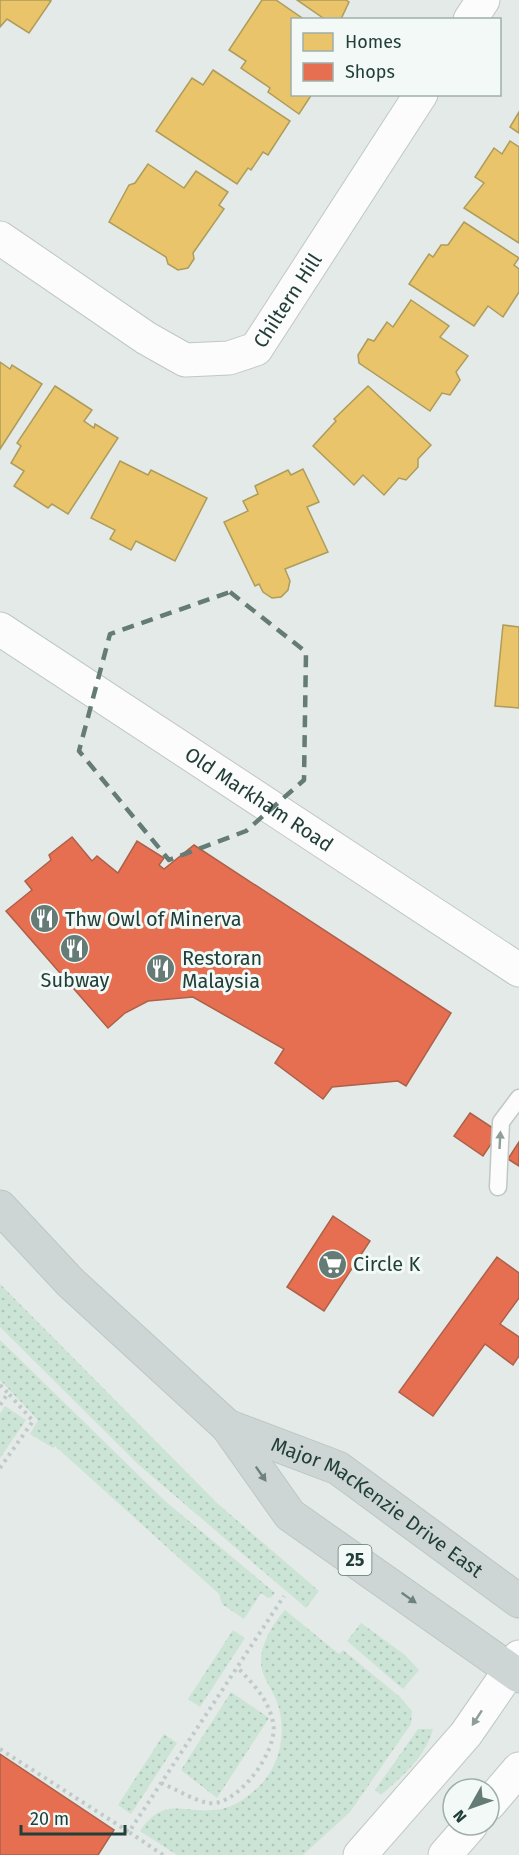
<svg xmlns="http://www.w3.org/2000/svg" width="519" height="1855" font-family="'Fira Sans',sans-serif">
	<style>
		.grass { fill: url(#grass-dots) }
		.homes { fill: #e9c46a; stroke: #ad9c5b; stroke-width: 1.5 }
		.shops { fill: #e76f51; stroke: #ac614a; stroke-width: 1.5 }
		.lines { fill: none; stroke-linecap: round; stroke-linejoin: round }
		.lane-casing { stroke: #c1c7c5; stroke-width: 19 }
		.street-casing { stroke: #c1c7c5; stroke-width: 35 }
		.secondary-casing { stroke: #bfc8c5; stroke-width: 35 }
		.primary-casing { stroke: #bcc6c3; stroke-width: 35 }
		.path { stroke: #c0cac8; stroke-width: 4; stroke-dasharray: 3 4.5; stroke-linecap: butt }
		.lane { stroke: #fbfcfb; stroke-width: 16 }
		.street { stroke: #fbfcfb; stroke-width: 33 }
		.secondary { stroke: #fbfcfb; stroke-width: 33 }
		.primary { stroke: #cdd6d4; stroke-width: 33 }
		.oneway { fill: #8e9e9a }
		.oneway2 { fill: #6e837e }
		.marked { fill: none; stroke: #657b75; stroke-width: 4.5; stroke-dasharray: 12 8; stroke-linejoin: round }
		.labels { text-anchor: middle; stroke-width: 6; stroke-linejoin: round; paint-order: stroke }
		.shield { fill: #f2f9f6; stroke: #607771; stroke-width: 1.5 }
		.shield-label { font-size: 18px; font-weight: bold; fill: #213f38 }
		.street-label { font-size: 20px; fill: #213f38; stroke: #f2f9f6 }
		.poi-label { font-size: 20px; fill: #213f38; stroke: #f2f9f6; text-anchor: start }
	</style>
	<defs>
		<pattern id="grass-dots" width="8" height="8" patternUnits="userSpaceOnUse" patternTransform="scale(1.5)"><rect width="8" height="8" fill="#cce4d5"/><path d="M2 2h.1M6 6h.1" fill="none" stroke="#afc5b8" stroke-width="1.8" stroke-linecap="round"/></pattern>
	</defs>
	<rect width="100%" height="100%" fill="#e4eae7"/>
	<g class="grass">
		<polygon points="0,1284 218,1504 319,1591 306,1608 139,1465 0,1327"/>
		<polygon points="0,1340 165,1501 275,1593 272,1597 268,1598 261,1593 244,1619 222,1604 219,1594 55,1446 53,1448 30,1434 38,1420 0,1380"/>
		<polygon points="5,1406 26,1420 0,1458 0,1414"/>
		<path d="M 285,1610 L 339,1654 L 343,1650 L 400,1697 L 412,1711 L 411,1724 L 350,1812 L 303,1855 L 177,1855 L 140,1831 C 164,1796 181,1813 214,1810 C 236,1809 262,1788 272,1769 C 284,1747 285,1719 275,1697 C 269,1684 260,1674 261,1659 C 262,1642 274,1622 285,1610 Z"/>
		<polygon points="361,1623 405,1655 419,1670 403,1689 347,1641"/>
		<polygon points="233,1630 245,1638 200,1707 188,1699"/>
		<polygon points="231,1692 269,1718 217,1798 181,1770"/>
		<path d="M 418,1729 L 433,1729 C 425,1758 402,1776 381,1795 L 375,1790 Z"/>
		<polygon points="164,1734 177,1743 131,1814 118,1805"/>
	</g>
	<g class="homes">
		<polygon points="0,0 48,0 51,1 29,33 7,19 0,27"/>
		<polygon points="262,0 276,0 305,20 292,20 292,94 312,94 299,114 268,92 270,88 241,68 246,61 229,50"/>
		<polygon points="297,0 346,0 349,2 341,19 326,20"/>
		<polygon points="213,70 290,121 268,155 263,152 251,170 248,168 237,184 156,131 192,78 203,85"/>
		<polygon points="519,112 519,133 510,127"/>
		<polygon points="510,141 519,147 519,243 464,208 484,183 475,177 494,148 502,154"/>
		<polygon points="148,164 184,188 196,171 228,192 219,205 224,209 193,253 194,259 188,268 178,270 168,264 166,257 109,222 129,185 135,183"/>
		<polygon points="464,222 519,258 514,265 519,269 519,292 503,317 488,306 474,326 409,284 429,254 433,257 441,245 448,245"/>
		<polygon points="411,300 449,326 440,337 468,356 456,372 460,380 450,395 442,393 430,411 359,363 358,355 368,339 374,341 387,322 393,327"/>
		<polygon points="0,362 10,369 12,365 42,384 0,449"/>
		<polygon points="55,386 92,410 84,421 94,428 95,424 118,438 68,514 52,504 48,508 14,486 24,471 11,463 21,446 17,443"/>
		<polygon points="368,386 431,445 418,459 418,467 406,480 399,478 384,495 363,475 354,485 313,446 336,421 334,419"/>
		<polygon points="120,461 148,475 151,470 207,498 175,561 136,541 131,550 110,539 115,530 91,518"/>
		<polygon points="303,469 319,502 307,507 328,552 285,569 290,581 288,590 281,597 272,598 263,592 259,584 255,586 224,522 248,511 243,501 258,494 255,486 288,470 291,475"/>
		<polygon points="503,625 519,627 519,708 495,706"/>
	</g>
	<g class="shops">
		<polygon points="72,837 92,861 97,856 118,873 137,841 164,858 159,865 164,869 194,845 451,1013 406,1086 398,1081 332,1087 323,1099 275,1063 284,1049 193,997 148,1001 125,1013 108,1028 6,911 32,890 25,881 51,860 49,855"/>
		<polygon points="470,1113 499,1132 483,1156 454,1136"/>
		<polygon points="519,1142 519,1166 508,1159"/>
		<polygon points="333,1216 370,1241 324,1311 287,1287"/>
		<polygon points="497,1257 519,1273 519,1298 500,1324 519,1337 519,1356 513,1365 485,1344 433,1416 399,1392"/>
		<polygon points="0,1754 114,1830 98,1855 0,1855"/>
	</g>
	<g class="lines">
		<defs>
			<polyline id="lane" points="498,1187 501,1122 519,1098"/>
			<g id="street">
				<polyline points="470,20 483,0"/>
				<path id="s1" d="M 0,238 L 146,338 L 185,360 L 229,358 L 256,349 L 421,94"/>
				<path id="s2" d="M 0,629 L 519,970"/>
			</g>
			<g id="secondary">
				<polyline points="489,1804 519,1769"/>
				<polyline points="360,1855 466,1734 519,1657"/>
				<polyline points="445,1855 471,1825"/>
			</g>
			<g id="primary">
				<polyline points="0,1207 70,1282 227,1426 290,1515 519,1676"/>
				<path id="s3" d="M 227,1426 L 338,1468 L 519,1601"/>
			</g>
		</defs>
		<use href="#lane" class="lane-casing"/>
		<use href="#street" class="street-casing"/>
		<use href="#secondary" class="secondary-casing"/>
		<use href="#primary" class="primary-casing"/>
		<g class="path">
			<polyline points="0,1385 8,1393 0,1405"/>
			<polyline points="0,1468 33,1421 8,1393"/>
			<polyline points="0,1749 129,1832"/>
			<path d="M 161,1783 C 176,1789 193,1800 208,1803 C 237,1808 280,1749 273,1722 C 268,1699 254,1685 239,1669"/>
			<polyline points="163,1855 129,1832 284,1596"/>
		</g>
		<use href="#lane" class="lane"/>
		<use href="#street" class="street"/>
		<use href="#secondary" class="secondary"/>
		<use href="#primary" class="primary"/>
	</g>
	<defs><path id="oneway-solid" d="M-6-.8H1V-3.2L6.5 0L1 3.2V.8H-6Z" transform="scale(1.5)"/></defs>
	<g class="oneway">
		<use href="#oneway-solid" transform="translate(500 1140) rotate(-87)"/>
		<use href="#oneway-solid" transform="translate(477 1718) rotate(123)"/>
	</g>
	<g class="oneway2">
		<use href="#oneway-solid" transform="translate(261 1474) rotate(55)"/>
		<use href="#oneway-solid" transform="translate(409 1598) rotate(35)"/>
	</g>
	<path class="marked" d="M 230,592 L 306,652 L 304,780 L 246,831 L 169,860 L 79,751 L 110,634 Z"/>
	<defs>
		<symbol id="restaurant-disc" viewBox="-11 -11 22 22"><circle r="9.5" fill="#657b75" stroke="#f2f9f6"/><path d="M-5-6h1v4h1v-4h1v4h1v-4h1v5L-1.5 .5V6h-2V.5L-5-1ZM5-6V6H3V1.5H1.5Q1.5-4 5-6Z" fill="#fff"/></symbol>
		<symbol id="supermarket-disc" viewBox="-11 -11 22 22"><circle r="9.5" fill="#657b75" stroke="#f2f9f6"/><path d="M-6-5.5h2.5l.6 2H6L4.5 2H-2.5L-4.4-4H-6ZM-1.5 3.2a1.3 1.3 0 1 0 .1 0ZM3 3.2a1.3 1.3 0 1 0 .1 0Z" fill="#fff"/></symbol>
	</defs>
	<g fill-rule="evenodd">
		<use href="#restaurant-disc" x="28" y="902" width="33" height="33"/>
		<use href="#restaurant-disc" x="58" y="932" width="33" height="33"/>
		<use href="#restaurant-disc" x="144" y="952" width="33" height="33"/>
		<use href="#supermarket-disc" x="316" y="1248" width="33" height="33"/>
	</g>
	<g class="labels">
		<rect class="shield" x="338.5" y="1545" width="33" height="30" rx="4.5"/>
		<g class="shield-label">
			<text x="355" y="1566">25</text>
		</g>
		<g class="street-label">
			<text dy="7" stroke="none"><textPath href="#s1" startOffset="352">Chiltern Hill</textPath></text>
			<text dy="7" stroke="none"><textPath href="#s2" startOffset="310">Old Markham Road</textPath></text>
			<text dy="7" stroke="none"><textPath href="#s3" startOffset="172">Major MacKenzie Drive East</textPath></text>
		</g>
		<g class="poi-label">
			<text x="65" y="926">Thw Owl of Minerva</text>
			<text x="182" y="965">Restoran<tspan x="182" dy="23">Malaysia</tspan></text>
			<text x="75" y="987" text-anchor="middle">Subway</text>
			<text x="353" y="1271">Circle K</text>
		</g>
	</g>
	<rect x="291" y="18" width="210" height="78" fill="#f2f9f6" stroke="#9eafaa" stroke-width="1.5"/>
	<rect x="303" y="33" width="30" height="18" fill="#e9c46a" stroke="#9eafaa" stroke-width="1.5"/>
	<text x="345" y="48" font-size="18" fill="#213f38">Homes</text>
	<rect x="303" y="63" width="30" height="18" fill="#e76f51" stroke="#9eafaa" stroke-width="1.5"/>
	<text x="345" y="78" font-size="18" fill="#213f38">Shops</text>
	<g transform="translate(471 1807) rotate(230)"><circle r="28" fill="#f2f9f6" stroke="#9eafaa" stroke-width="1.5"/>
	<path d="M0-4.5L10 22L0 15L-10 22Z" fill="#657b75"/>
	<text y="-9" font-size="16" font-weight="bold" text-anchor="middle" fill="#213f38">N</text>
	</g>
	<path d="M21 1825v9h104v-9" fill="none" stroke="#213f38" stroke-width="3"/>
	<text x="30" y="1825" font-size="18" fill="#213f38" stroke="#f2f9f6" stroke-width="4.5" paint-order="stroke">20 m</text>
</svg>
